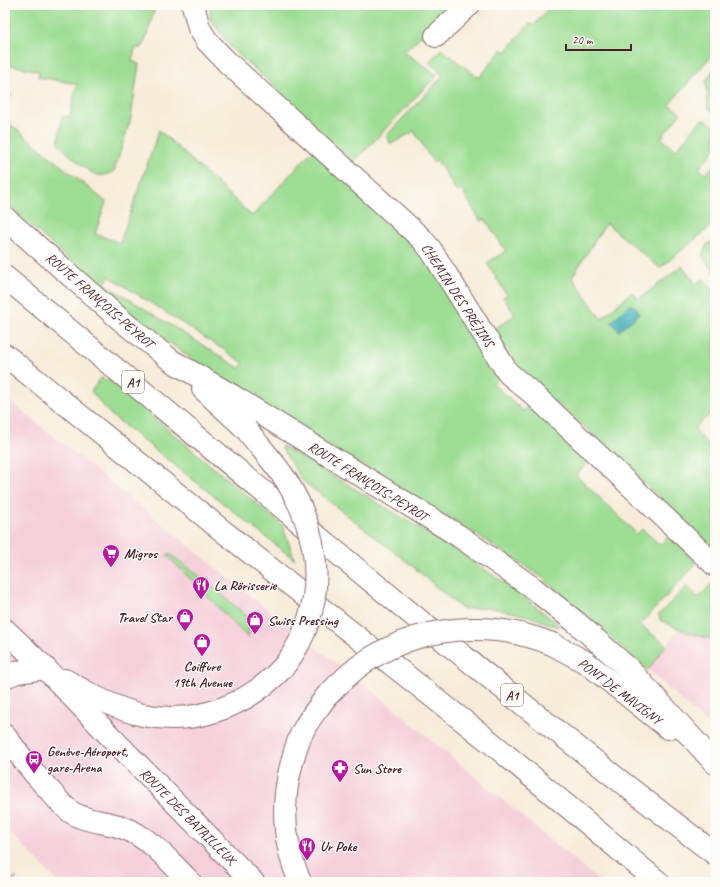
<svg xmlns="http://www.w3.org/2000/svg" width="720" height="887" font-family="Caveat,sans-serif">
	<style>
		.built { fill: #f5cfda }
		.green { fill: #9cdd93; stroke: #737e5f; fill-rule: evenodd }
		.water { fill: #39abb2; stroke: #42656e }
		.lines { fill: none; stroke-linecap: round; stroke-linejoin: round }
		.minor-tunnel { stroke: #d4c3b6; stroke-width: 22; stroke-dasharray: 22 11; stroke-linecap: butt }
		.minor-casing { stroke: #876768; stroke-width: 24 }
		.major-casing { stroke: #876768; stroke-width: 24 }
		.highway-casing { stroke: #876768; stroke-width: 24 }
		.minor { stroke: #fff; stroke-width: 22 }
		.major { stroke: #fff; stroke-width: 22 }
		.highway { stroke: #fff; stroke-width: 22 }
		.major-bridge-casing { stroke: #876768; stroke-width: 24; stroke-linecap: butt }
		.major-bridge { stroke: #fff; stroke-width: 22 }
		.labels { text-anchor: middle; stroke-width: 3; stroke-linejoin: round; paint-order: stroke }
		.shield { fill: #fdfcf7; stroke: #806168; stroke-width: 1 }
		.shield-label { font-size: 13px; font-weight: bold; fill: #4a1f2b }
		.street-label { font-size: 14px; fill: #4a1f2b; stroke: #fdfcf7 }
		.poi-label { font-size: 14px; font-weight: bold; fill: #4a1f2b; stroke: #fdfcf7; text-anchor: start }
	</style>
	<rect width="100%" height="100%" fill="#fdfcf7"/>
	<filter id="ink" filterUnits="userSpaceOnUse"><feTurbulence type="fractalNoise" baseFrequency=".025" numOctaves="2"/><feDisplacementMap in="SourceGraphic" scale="8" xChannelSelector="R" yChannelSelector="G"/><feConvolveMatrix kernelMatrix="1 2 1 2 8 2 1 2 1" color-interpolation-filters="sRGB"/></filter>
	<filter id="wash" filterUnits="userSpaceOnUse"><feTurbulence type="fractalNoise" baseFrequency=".012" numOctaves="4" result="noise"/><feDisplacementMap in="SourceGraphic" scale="16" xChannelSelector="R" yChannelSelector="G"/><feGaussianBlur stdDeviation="0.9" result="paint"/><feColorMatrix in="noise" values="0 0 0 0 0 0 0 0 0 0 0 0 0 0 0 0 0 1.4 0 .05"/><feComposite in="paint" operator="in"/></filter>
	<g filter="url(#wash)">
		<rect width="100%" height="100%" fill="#f7ecd9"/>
		<g class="built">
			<polygon points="5,397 293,630 379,696 600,882 58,882 5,827"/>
			<polygon points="679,629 703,637 715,639 715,731 648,670"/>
		</g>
		<g class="green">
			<path d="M 5,5 L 156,5 L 143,47 L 135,49 L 132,61 L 139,64 L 131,118 L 114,171 C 109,174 104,176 99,175 C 88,174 66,151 58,143 L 62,117 L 70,116 L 77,84 L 38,77 L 39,71 L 10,65 L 5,89 Z"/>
			<polygon points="210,5 453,5 404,52 437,75 353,163 276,88 232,49 210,19"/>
			<polygon points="551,5 715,5 715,51 669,105 681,113 661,138 676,150 701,120 706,120 715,127 715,149 699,168 706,174 715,164 715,223 660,268 606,223 572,277 601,319 632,292 639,299 682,266 696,284 703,279 715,294 715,410 694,428 715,454 715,544 712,545 702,538 588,430 515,368 490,332 515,315 503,297 507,295 487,263 506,251 485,219 481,222 462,190 457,192 437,160 433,162 414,131 391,144 386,136 443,76 429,62 441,49 479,78 502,49 506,52 530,23 534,26"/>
			<polygon points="715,68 715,113 708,108 706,81"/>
			<polygon points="5,93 11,94 5,119"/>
			<path d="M 5,120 L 106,202 L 95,234 L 120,243 L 159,130 L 252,216 L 313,150 L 423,252 L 500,375 L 493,384 L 523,411 L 529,405 L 590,460 L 576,475 L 637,534 L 642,529 L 660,545 L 670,534 L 694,559 L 695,565 L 640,625 L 666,645 L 648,670 L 543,578 L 465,527 L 233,388 L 163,338 L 79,269 L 5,202 ZM 109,276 L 244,363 L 239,368 L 105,284 Z"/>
			<polygon points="715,239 715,273 702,255 707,245"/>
			<polygon points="101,378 110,381 282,525 295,560 110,414 91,391"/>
			<polygon points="282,446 322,469 454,549 515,590 559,625 558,627 528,616 492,608 462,609 410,564 303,481 281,447"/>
			<polygon points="170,554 210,584 250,619 248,638 167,555"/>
			<path d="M 715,580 L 715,639 C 695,636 678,629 660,620 L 659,614 L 687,586 L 698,598 Z"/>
		</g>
		<polygon class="water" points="630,304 637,308 637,311 639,314 619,331 611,322"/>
	</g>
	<g filter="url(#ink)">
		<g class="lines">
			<polyline class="minor-tunnel" points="5,880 7,882"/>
			<defs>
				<g id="minor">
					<polyline points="193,5 199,28 207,41 227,62 422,239 431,250 508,373 532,393 715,565"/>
					<polyline points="436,36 469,5"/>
					<polyline points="5,677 17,672 45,668"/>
					<path d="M 5,736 C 20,756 35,775 52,793 C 58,800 64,807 71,812 C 86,822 105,821 121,827 C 149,836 170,862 190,882"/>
				</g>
				<g id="major">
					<polyline points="5,218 122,321 172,361 231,395 459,536 533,588 577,623 630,670 715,763"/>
					<polyline points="203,389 246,429"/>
					<polyline points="5,630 45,668 106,732 253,882"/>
					<polyline points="552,644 587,663 668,728"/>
					<path d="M 65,680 C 89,694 115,709 143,715 C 196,726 250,705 285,665"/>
					<path d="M 300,882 C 283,843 281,802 292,762 C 295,750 299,737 305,727 C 311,716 319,707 326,697"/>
				</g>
				<g id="highway">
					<path d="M 5,277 C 240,471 472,670 715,854"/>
					<polyline points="5,355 219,528 494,745 658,882"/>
				</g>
			</defs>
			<use href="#minor" class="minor-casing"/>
			<use href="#major" class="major-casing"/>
			<use href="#highway" class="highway-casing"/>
			<use href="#minor" class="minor"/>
			<use href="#major" class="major"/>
			<use href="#highway" class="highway"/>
			<defs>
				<g id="major-bridge">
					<path d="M 246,429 C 259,446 274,462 286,480 C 323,539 328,608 285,665"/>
					<path d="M 326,697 C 338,685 349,673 362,664 C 418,625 490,619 552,644"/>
				</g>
			</defs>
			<use href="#major-bridge" class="major-bridge-casing"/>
			<use href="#major-bridge" class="major-bridge"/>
		</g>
	</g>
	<defs>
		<symbol id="supermarket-pin" viewBox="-11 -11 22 30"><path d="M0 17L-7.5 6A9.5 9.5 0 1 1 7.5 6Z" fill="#b5179e" stroke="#fdfcf7"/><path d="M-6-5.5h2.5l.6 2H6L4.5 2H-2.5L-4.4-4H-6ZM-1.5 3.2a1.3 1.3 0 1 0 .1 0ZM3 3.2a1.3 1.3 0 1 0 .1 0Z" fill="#fff"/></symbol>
		<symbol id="restaurant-pin" viewBox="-11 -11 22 30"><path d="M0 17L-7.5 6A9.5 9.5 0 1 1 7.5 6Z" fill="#b5179e" stroke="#fdfcf7"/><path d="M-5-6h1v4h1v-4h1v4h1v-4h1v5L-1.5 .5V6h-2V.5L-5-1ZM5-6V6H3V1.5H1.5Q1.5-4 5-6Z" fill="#fff"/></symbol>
		<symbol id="shop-pin" viewBox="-11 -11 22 30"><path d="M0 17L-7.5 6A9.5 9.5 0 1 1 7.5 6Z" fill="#b5179e" stroke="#fdfcf7"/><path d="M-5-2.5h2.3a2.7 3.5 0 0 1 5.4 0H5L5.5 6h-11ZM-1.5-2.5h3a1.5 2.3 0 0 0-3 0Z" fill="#fff"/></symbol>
		<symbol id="bus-pin" viewBox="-11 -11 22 30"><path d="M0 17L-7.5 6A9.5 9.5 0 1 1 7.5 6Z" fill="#b5179e" stroke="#fdfcf7"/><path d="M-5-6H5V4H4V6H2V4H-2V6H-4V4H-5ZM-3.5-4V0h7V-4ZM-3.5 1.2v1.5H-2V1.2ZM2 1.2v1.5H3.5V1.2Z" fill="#fff"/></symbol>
		<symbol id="pharmacy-pin" viewBox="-11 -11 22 30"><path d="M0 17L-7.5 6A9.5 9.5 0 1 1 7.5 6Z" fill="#b5179e" stroke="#fdfcf7"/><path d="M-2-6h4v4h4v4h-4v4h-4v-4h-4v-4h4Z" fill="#fff"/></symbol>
	</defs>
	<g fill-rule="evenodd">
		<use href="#supermarket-pin" x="101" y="543" width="20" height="27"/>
		<use href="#restaurant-pin" x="191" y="575" width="20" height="27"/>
		<use href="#shop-pin" x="175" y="607" width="20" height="27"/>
		<use href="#shop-pin" x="245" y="610" width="20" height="27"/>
		<use href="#shop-pin" x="192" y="632" width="20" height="27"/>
		<use href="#bus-pin" x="24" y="749" width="20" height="27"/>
		<use href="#pharmacy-pin" x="330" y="758" width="20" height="27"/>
		<use href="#restaurant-pin" x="297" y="836" width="20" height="27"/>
	</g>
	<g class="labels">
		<g class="shield">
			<rect x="122" y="371" width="22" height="22" rx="3"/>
			<rect x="501" y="684" width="22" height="22" rx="3"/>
		</g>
		<g class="shield-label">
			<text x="133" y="387">A1</text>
			<text x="512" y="700">A1</text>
		</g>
		<g class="street-label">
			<text transform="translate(458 295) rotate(57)" y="5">CHEMIN DES PRÉJINS</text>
			<text transform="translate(100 300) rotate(41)" y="5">ROUTE FRANÇOIS-PEYROT</text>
			<text transform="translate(368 481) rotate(32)" y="5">ROUTE FRANÇOIS-PEYROT</text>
			<text transform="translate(620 691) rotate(37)" y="5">PONT DE MAVIGNY</text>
			<text transform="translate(188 816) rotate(45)" y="5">ROUTE DES BATAILLEUX</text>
		</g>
		<g class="poi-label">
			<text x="124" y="558">Migros</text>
			<text x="214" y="590">La Rörisserie</text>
			<text x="172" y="622" text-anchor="end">Travel Star</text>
			<text x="268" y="625">Swiss Pressing</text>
			<text x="202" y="671" text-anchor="middle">Coiffure<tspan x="202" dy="16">19th Avenue</tspan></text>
			<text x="47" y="756">Genève-Aéroport,<tspan x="47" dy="16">gare-Arena</tspan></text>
			<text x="353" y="773">Sun Store</text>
			<text x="320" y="851">Ur Poke</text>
		</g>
	</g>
	<rect width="720" height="887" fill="none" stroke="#fdfcf7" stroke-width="20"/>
	<path d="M566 44v6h65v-6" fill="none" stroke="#4a1f2b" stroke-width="2"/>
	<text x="572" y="44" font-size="12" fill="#4a1f2b" stroke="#fdfcf7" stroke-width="3" paint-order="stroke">20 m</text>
</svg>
